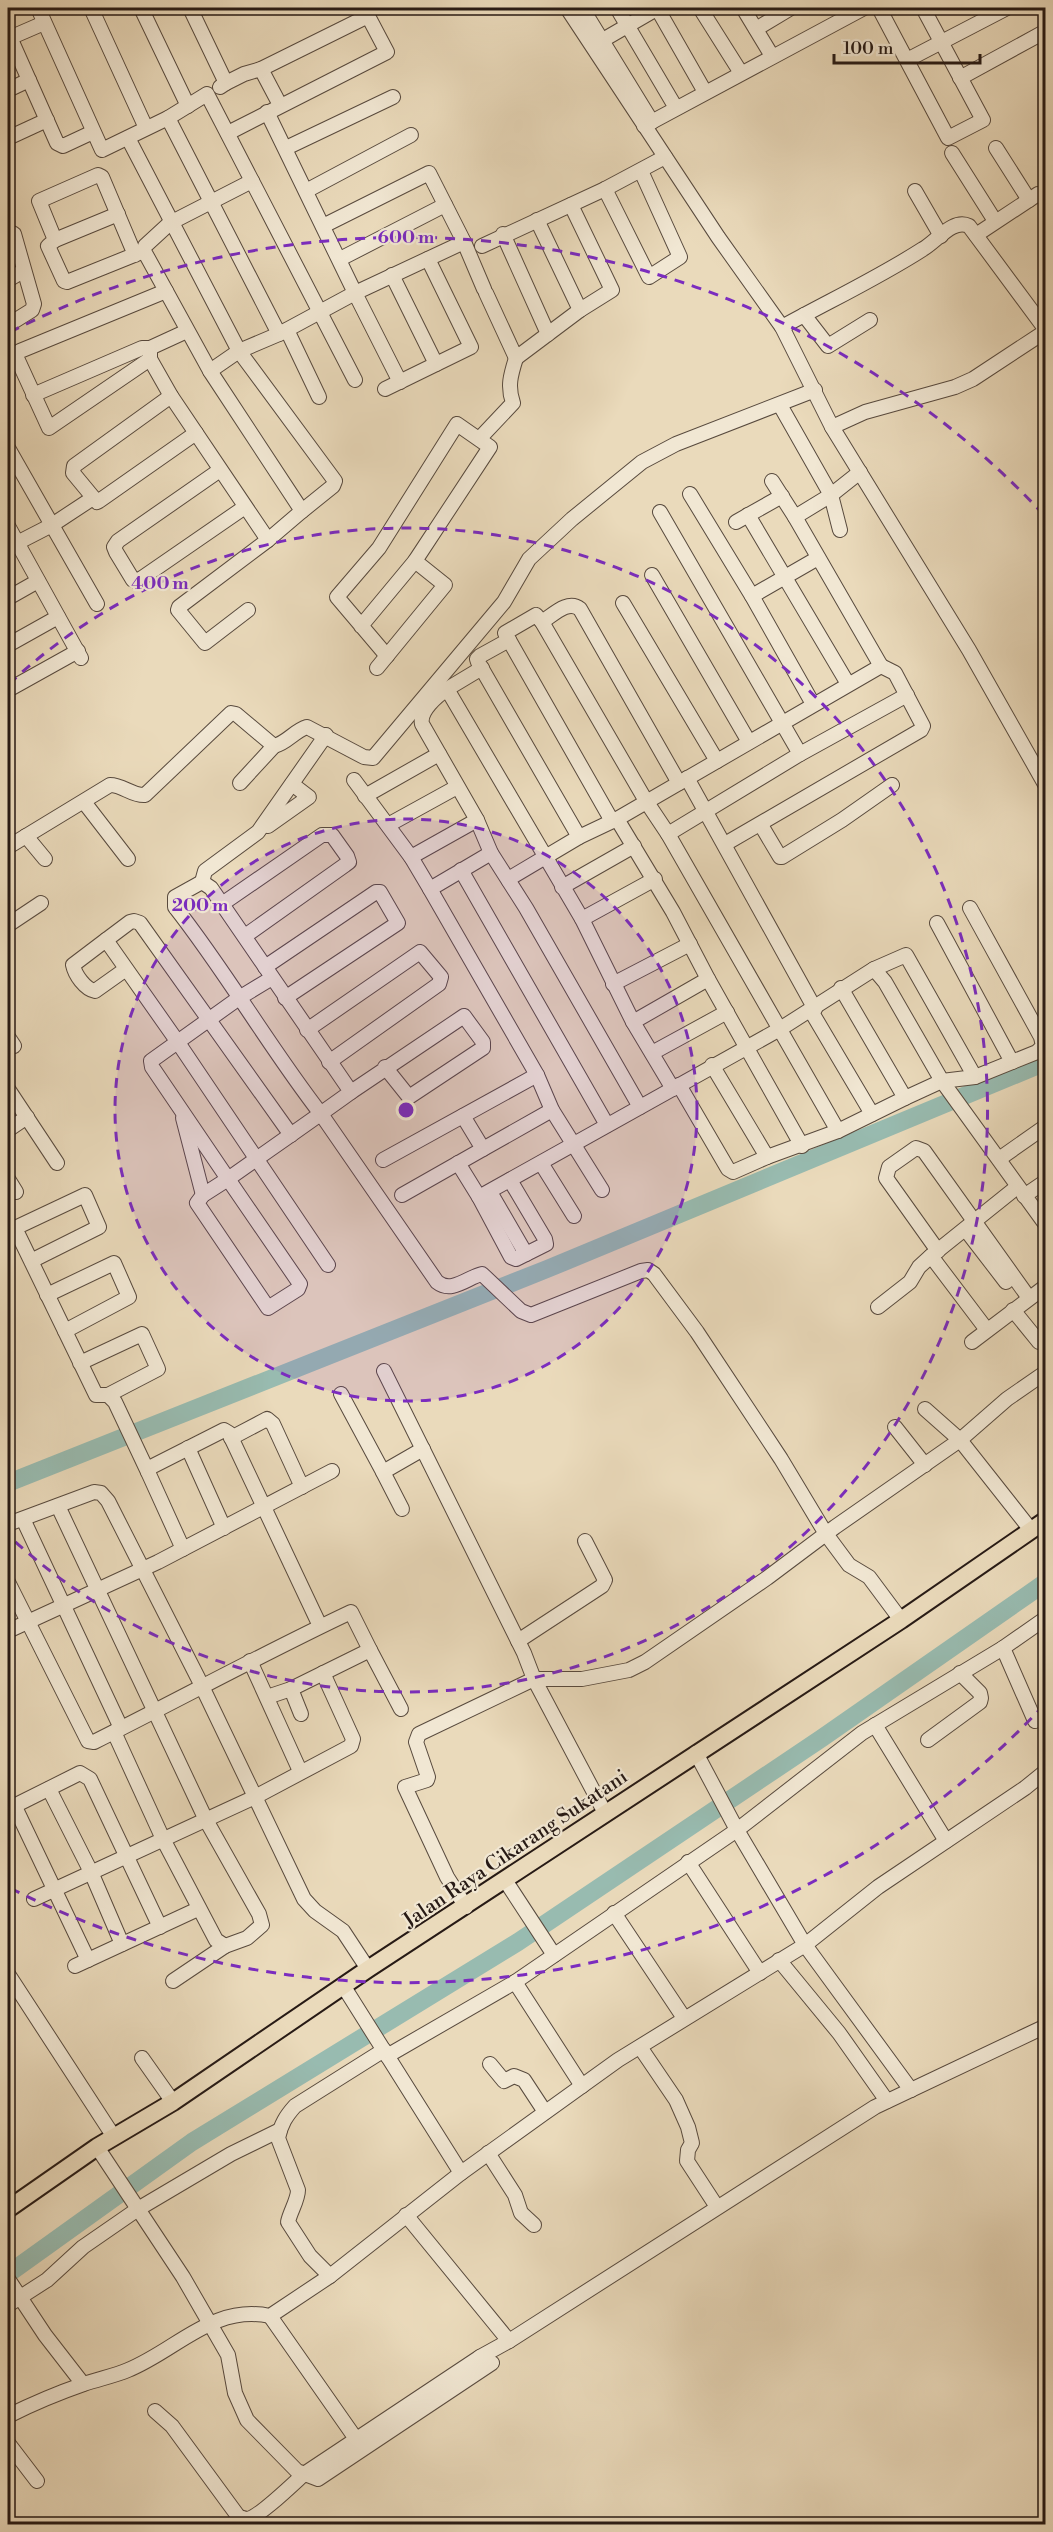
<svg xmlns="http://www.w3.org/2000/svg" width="1053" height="2532" font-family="'Libre Bodoni',serif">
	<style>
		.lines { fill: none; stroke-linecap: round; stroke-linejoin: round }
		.river { stroke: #98bbb0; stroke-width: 18 }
		.minor-casing { stroke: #584a3e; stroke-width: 16 }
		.major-casing { stroke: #271a15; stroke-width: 20 }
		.minor { stroke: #f1e7d3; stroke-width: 14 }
		.major { stroke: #eadabb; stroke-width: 16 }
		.ring { fill: none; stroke: #7b2cbf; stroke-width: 3; stroke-dasharray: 10 8 }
		.labels { text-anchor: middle; stroke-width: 4.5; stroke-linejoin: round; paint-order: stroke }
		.street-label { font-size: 20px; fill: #271a15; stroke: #f1e7d3 }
		.centre { fill: #7b2cbf; stroke: #f1e7d3; stroke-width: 3 }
		.ring-label { font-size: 18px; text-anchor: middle; font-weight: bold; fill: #7b2cbf; stroke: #f1e7d3; stroke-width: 4.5; stroke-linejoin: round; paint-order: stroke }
	</style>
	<rect width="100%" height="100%" fill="#eadabb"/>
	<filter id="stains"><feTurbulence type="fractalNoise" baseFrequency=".00333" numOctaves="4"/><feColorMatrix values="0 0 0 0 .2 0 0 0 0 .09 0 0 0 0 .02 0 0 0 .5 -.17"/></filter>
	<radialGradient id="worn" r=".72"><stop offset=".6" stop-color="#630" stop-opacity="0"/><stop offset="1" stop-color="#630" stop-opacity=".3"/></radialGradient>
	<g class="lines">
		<g class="river">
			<polyline points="8,1483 547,1269 1046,1062"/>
			<polyline points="8,2274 192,2142 518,1942 822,1738 1046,1582"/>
		</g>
		<defs>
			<g id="minor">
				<polyline points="38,8 102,150 168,118 207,94 355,380"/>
				<polyline points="91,8 146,128"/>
				<polyline points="141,8 188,106"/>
				<polyline points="190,8 226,83 220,87"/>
				<polyline points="567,8 718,237 782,327 832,427 969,650 1046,786"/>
				<polyline points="582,8 652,122"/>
				<polyline points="617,8 676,108"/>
				<polyline points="657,8 705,92"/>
				<polyline points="700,8 741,73"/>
				<polyline points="743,8 772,56"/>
				<polyline points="879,8 948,138 983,120 923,8"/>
				<polyline points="44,23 14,36 11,41 13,44 57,143 63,146 93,132"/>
				<polyline points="756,29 791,8"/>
				<polyline points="596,44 658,8"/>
				<polyline points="907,60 1007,8"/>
				<polyline points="261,69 280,105"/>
				<polyline points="960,78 1046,31"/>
				<polyline points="226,83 244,74 261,69 368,16 387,52 228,133"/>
				<polyline points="8,90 29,80"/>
				<polyline points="168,118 279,334"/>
				<polyline points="644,126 864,8"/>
				<polyline points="8,138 47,120"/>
				<polyline points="128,138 239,351 279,334 355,293 267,112"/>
				<polyline points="286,148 393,97"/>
				<polyline points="996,148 1029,200"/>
				<polyline points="952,153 995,221"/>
				<polyline points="605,189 649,277 680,257 641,171"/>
				<polyline points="306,191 411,135"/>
				<polyline points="915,191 941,236"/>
				<polyline points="537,220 580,310"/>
				<polyline points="323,226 429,173 464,242 484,289"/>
				<polyline points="8,231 14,234 34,304 32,310 8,325"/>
				<polyline points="503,234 548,334"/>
				<polyline points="976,235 1038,194 1046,196"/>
				<polyline points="55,240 118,214"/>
				<polyline points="482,246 605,189 665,157"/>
				<polyline points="135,255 102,177 98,175 39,201 55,240 48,246 64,281 67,282 144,251"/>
				<polyline points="340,259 445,205"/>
				<polyline points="392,275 436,364"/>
				<polyline points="8,280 23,271"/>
				<polyline points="486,293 516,358 580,310 612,290 571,205"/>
				<polyline points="804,315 828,346 870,320"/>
				<path d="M 782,327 C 829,301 878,278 923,249 C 937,241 953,218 969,226 L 1046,330"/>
				<polyline points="287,330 319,397"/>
				<polyline points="187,331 150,348 150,359 171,396 268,540"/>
				<polyline points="150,359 49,428 16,356 20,351 166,291"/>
				<polyline points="210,371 239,351 335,481 333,486 302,511"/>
				<polyline points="400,382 355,293 464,242"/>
				<polyline points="385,389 471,347 428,259"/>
				<polyline points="33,395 142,348 150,348"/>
				<polyline points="171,396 74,466 73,473 97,502 99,501 196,433"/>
				<polyline points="780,405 831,495 840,530"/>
				<polyline points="832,427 865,412 955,387 973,379 1046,331"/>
				<path d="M 480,438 L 513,403 C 507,386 511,374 516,358"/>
				<polyline points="8,448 97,604"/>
				<polyline points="220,470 118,541 114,547 116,552 133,580 136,581 142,578 245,507"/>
				<polyline points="690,494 752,596 813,704"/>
				<polyline points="660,512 800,754 668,834"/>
				<polyline points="748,515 848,684"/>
				<polyline points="795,517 831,495 860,472"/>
				<polyline points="736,522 782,496"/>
				<polyline points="8,526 81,658"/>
				<polyline points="17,543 52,525 93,498"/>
				<polyline points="652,575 749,742"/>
				<polyline points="752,596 818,558"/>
				<polyline points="8,598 38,581"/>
				<polyline points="623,603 717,761"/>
				<polyline points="248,610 205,643 178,610 179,607 268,540 302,511 210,371 144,251 145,246 170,223 252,181"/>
				<path d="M 542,622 C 553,615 568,599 580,609 L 679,783"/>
				<polyline points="361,626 415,561 490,447 457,424 379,548 337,597 387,656"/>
				<polyline points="509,640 480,656 477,659 478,662 579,837"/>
				<polyline points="8,645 58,617"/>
				<polyline points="377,668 445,585 415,561"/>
				<polyline points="482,668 447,689 582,919 633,1022 673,1089"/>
				<path d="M 447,689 C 437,696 419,711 422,724 L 477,820 L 491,853 L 526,908 L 640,1107"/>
				<polyline points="8,690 78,651"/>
				<polyline points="800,754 907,695"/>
				<polyline points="687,778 815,1009"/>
				<polyline points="354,780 411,857 430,889"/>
				<polyline points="240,783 274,746"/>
				<polyline points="365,796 439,754"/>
				<polyline points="84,802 128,859"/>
				<polyline points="617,819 673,912 708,979 802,1146"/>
				<polyline points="612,821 505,633 536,615 542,622 646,801 668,834 838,1131"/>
				<polyline points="388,825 457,787"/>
				<polyline points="761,825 780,857 782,857 842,820 892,785"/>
				<polyline points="268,826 309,797 292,784"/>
				<polyline points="26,836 45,859"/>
				<polyline points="725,844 921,730 923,726 895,673 881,666"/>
				<path d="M 8,847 L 110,785 C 123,785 132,796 145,795 L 231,713 L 236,714 L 274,746 C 287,743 294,731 307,727 L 364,757 L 373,758 L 504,602 L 529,559 L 572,519 L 642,462 L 676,444 L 815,390"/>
				<polyline points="491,853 430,889 537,1075 552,1110 602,1190"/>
				<polyline points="411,857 477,820"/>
				<polyline points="461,870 607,1125"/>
				<polyline points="509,881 510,878 579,837 617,819 881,666 795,517 772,481"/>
				<polyline points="202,882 205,871 258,832 326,735"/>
				<polyline points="562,887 634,846"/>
				<polyline points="222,904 322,835 332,835 347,856 349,862 345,865 245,936"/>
				<polyline points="582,919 655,879"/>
				<polyline points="937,923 1012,1062"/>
				<polyline points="8,925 41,903"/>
				<polyline points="106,940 130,922 134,921 140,923 291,1135"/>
				<polyline points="265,967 376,892 380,892 398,923 285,998"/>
				<path d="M 126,969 L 95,991 C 85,989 75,975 73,965 L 106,940 L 177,1041 L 328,1265"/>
				<polyline points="874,969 906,955 975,1077"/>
				<path d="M 272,978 L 239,998 L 151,1061 L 152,1067 L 228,1179 C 269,1150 311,1121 351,1092 L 211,888 L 202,882 L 175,897 L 175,907 C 227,973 269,1047 321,1114 L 437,1282 C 452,1294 468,1277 482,1274 L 521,1311 L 531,1315 L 641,1271 L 648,1270 L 654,1274 L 697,1332 L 781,1459 L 826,1534 L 849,1565 L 869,1577 L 901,1620"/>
				<polyline points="613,984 690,944"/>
				<polyline points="811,1011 872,1114"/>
				<polyline points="633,1022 708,979"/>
				<polyline points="307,1030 420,952 441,977 439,984 329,1062"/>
				<polyline points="8,1037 14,1046"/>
				<polyline points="652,1053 727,1012"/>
				<polyline points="712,1065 767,1157 838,1131 905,1098 841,988"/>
				<polyline points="679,1085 728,1169 733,1172 767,1157"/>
				<polyline points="8,1089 57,1163"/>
				<polyline points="351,1092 464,1016 483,1042 483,1048 409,1097 385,1067"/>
				<polyline points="905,1098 942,1081 975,1077 1037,1052 1043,1046 1041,1037 970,908"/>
				<polyline points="183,1118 203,1195"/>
				<polyline points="8,1130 27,1117"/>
				<polyline points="483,1149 552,1110"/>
				<polyline points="999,1159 1046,1126"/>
				<polyline points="383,1160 537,1075"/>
				<polyline points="458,1163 479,1197 511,1257 516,1259 526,1254"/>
				<polyline points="541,1163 574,1216"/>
				<polyline points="8,1179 16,1192"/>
				<polygon points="228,1179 300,1284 298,1289 268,1308 197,1203 203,1195"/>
				<polyline points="490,1192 526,1254 546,1244 545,1239 510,1180"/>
				<polyline points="402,1195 483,1149 463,1116"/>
				<polyline points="1024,1196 1046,1181"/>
				<polyline points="479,1197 780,1029 874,969 885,982 942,1081 1046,1225"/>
				<polyline points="966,1230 1006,1282"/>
				<polyline points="938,1251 886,1178 889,1167 916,1148 924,1151 1029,1298"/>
				<polyline points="931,1256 987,1330"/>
				<polyline points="31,1261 99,1227 85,1195 15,1228 96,1395 108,1395 115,1402 148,1472"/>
				<polyline points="47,1295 114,1263 129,1297 65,1331"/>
				<polyline points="878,1307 910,1282 919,1267 931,1256 1017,1187"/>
				<polyline points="1013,1310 1039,1342"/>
				<polyline points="972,1342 1046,1286"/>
				<polyline points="80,1363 142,1334 158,1369 108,1395"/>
				<polyline points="384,1371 524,1653 534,1679 605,1813"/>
				<polyline points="341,1394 383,1472 423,1449"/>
				<polyline points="925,1409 960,1440 1031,1530"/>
				<polyline points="895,1427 925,1465"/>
				<polyline points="231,1438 267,1419 273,1424 302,1487"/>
				<polyline points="188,1448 224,1528"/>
				<polyline points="383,1472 402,1509"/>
				<polyline points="58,1506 206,1820 259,1914 262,1925 247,1938 225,1946 216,1940 163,1839 114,1732"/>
				<polyline points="23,1519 121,1728"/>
				<polyline points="8,1524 94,1492 101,1493 108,1501 198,1678 304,1899 315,1911 343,1931 368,1969"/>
				<polyline points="183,1549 148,1472 151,1467 224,1430 229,1433 320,1626"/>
				<path d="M 8,1582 L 88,1741 L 94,1742 C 180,1699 264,1653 351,1612 L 370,1650 L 291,1689 L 267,1697"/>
				<polyline points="8,1631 158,1562 332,1471"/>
				<polyline points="518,1641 602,1586 605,1580 585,1541"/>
				<polyline points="1003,1648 1035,1721"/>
				<polyline points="370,1650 401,1709"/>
				<polyline points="250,1661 300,1771"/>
				<polyline points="291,1689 301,1714"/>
				<polyline points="875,1725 946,1841"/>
				<polyline points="928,1740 980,1702 981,1698 980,1693 960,1673"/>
				<polyline points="696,1753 737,1830 805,1945 911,2090"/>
				<polyline points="49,1789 91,1872 122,1944"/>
				<polyline points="15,1807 88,1960"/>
				<polyline points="8,1809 80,1773 90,1779 160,1927"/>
				<polyline points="688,1862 760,1973"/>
				<polyline points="505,1880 554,1955"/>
				<polyline points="34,1899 255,1797 351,1746 353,1739 323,1673"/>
				<polyline points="466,1907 447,1877 405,1787 427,1780 428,1777 416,1742 419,1734 534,1679 582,1679 629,1670 645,1662 767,1578 835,1527 960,1440 1007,1399 1046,1372"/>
				<polyline points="614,1913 684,2018"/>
				<polyline points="779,1960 839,2033 887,2101"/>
				<polyline points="75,1966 198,1909"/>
				<polyline points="8,1974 114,2137"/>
				<polyline points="173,1981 225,1946"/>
				<polyline points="515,1982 582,2086"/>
				<polyline points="344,1987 461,2173"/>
				<polyline points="640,2047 676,2100 688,2127 692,2143 688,2150 687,2161 717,2207"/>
				<polyline points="387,2056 515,1982 737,1830 862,1733 1003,1648 1046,1618"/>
				<polyline points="142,2058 173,2102"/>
				<polyline points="490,2064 504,2081 514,2076 524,2080 545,2112"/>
				<path d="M 97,2147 L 183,2277 L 228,2355 L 235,2393 L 247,2420 L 297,2471 L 318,2479 L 492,2363 L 480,2357 L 304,2474 C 294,2483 258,2518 247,2519 C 246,2519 239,2517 238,2516 L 172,2426 L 155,2411"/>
				<polyline points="488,2153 515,2195 521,2213 534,2225"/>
				<polyline points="406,2215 509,2341"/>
				<path d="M 330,2276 L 310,2256 L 288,2222 C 290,2212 298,2200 298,2190 L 278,2138 C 281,2124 286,2116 295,2106 L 384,2050"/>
				<polyline points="8,2279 45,2335 83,2384"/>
				<polyline points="8,2305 47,2280 83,2247 138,2209 231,2154 280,2130"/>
				<polyline points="270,2316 356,2439"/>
				<polyline points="480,2357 509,2341 875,2107 1046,2026"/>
				<path d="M 8,2416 C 32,2404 58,2393 84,2384 C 98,2379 114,2376 128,2370 C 177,2350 213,2304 270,2316 L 330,2276 L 461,2173 L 618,2060 L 805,1945 L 878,1887 L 1025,1788 L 1046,1771"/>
				<polyline points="8,2443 37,2481"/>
			</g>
			<polyline id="major" points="8,2209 97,2147 173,2102 368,1969 901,1620 1046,1520"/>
		</defs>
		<use href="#minor" class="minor-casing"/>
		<use href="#major" class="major-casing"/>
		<use href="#minor" class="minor"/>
		<use href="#major" class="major"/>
	</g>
	<circle cx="406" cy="1110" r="291" fill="#7b2cbf" fill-opacity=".12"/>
	<g class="ring">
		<circle cx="406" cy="1110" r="291"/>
		<path d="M9 684A582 582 0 1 1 9 1536"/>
		<path d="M1044 1705A873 873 0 0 1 10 1888M10 332A873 873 0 0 1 1044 515"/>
	</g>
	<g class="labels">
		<g class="street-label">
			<text transform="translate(515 1848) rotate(-34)" y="7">Jalan Raya Cikarang Sukatani</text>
		</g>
	</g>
	<circle cx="406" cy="1110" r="9" class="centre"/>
	<g class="ring-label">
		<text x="406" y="243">600 m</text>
		<text x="160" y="589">400 m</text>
		<text x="200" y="911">200 m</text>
	</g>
	<rect width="1053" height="2532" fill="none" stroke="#eadabb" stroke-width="30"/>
	<rect x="9" y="9" width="1035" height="2514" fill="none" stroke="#271a15" stroke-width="3"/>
	<rect x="15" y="15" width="1023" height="2502" fill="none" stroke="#271a15" stroke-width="1.5"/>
	<path d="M834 54v9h146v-9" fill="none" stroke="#271a15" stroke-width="3"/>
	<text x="843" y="54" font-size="18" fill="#271a15" stroke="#f1e7d3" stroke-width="4.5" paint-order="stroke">100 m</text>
	<rect width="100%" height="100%" filter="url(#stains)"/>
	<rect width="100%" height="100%" fill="url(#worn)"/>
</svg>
